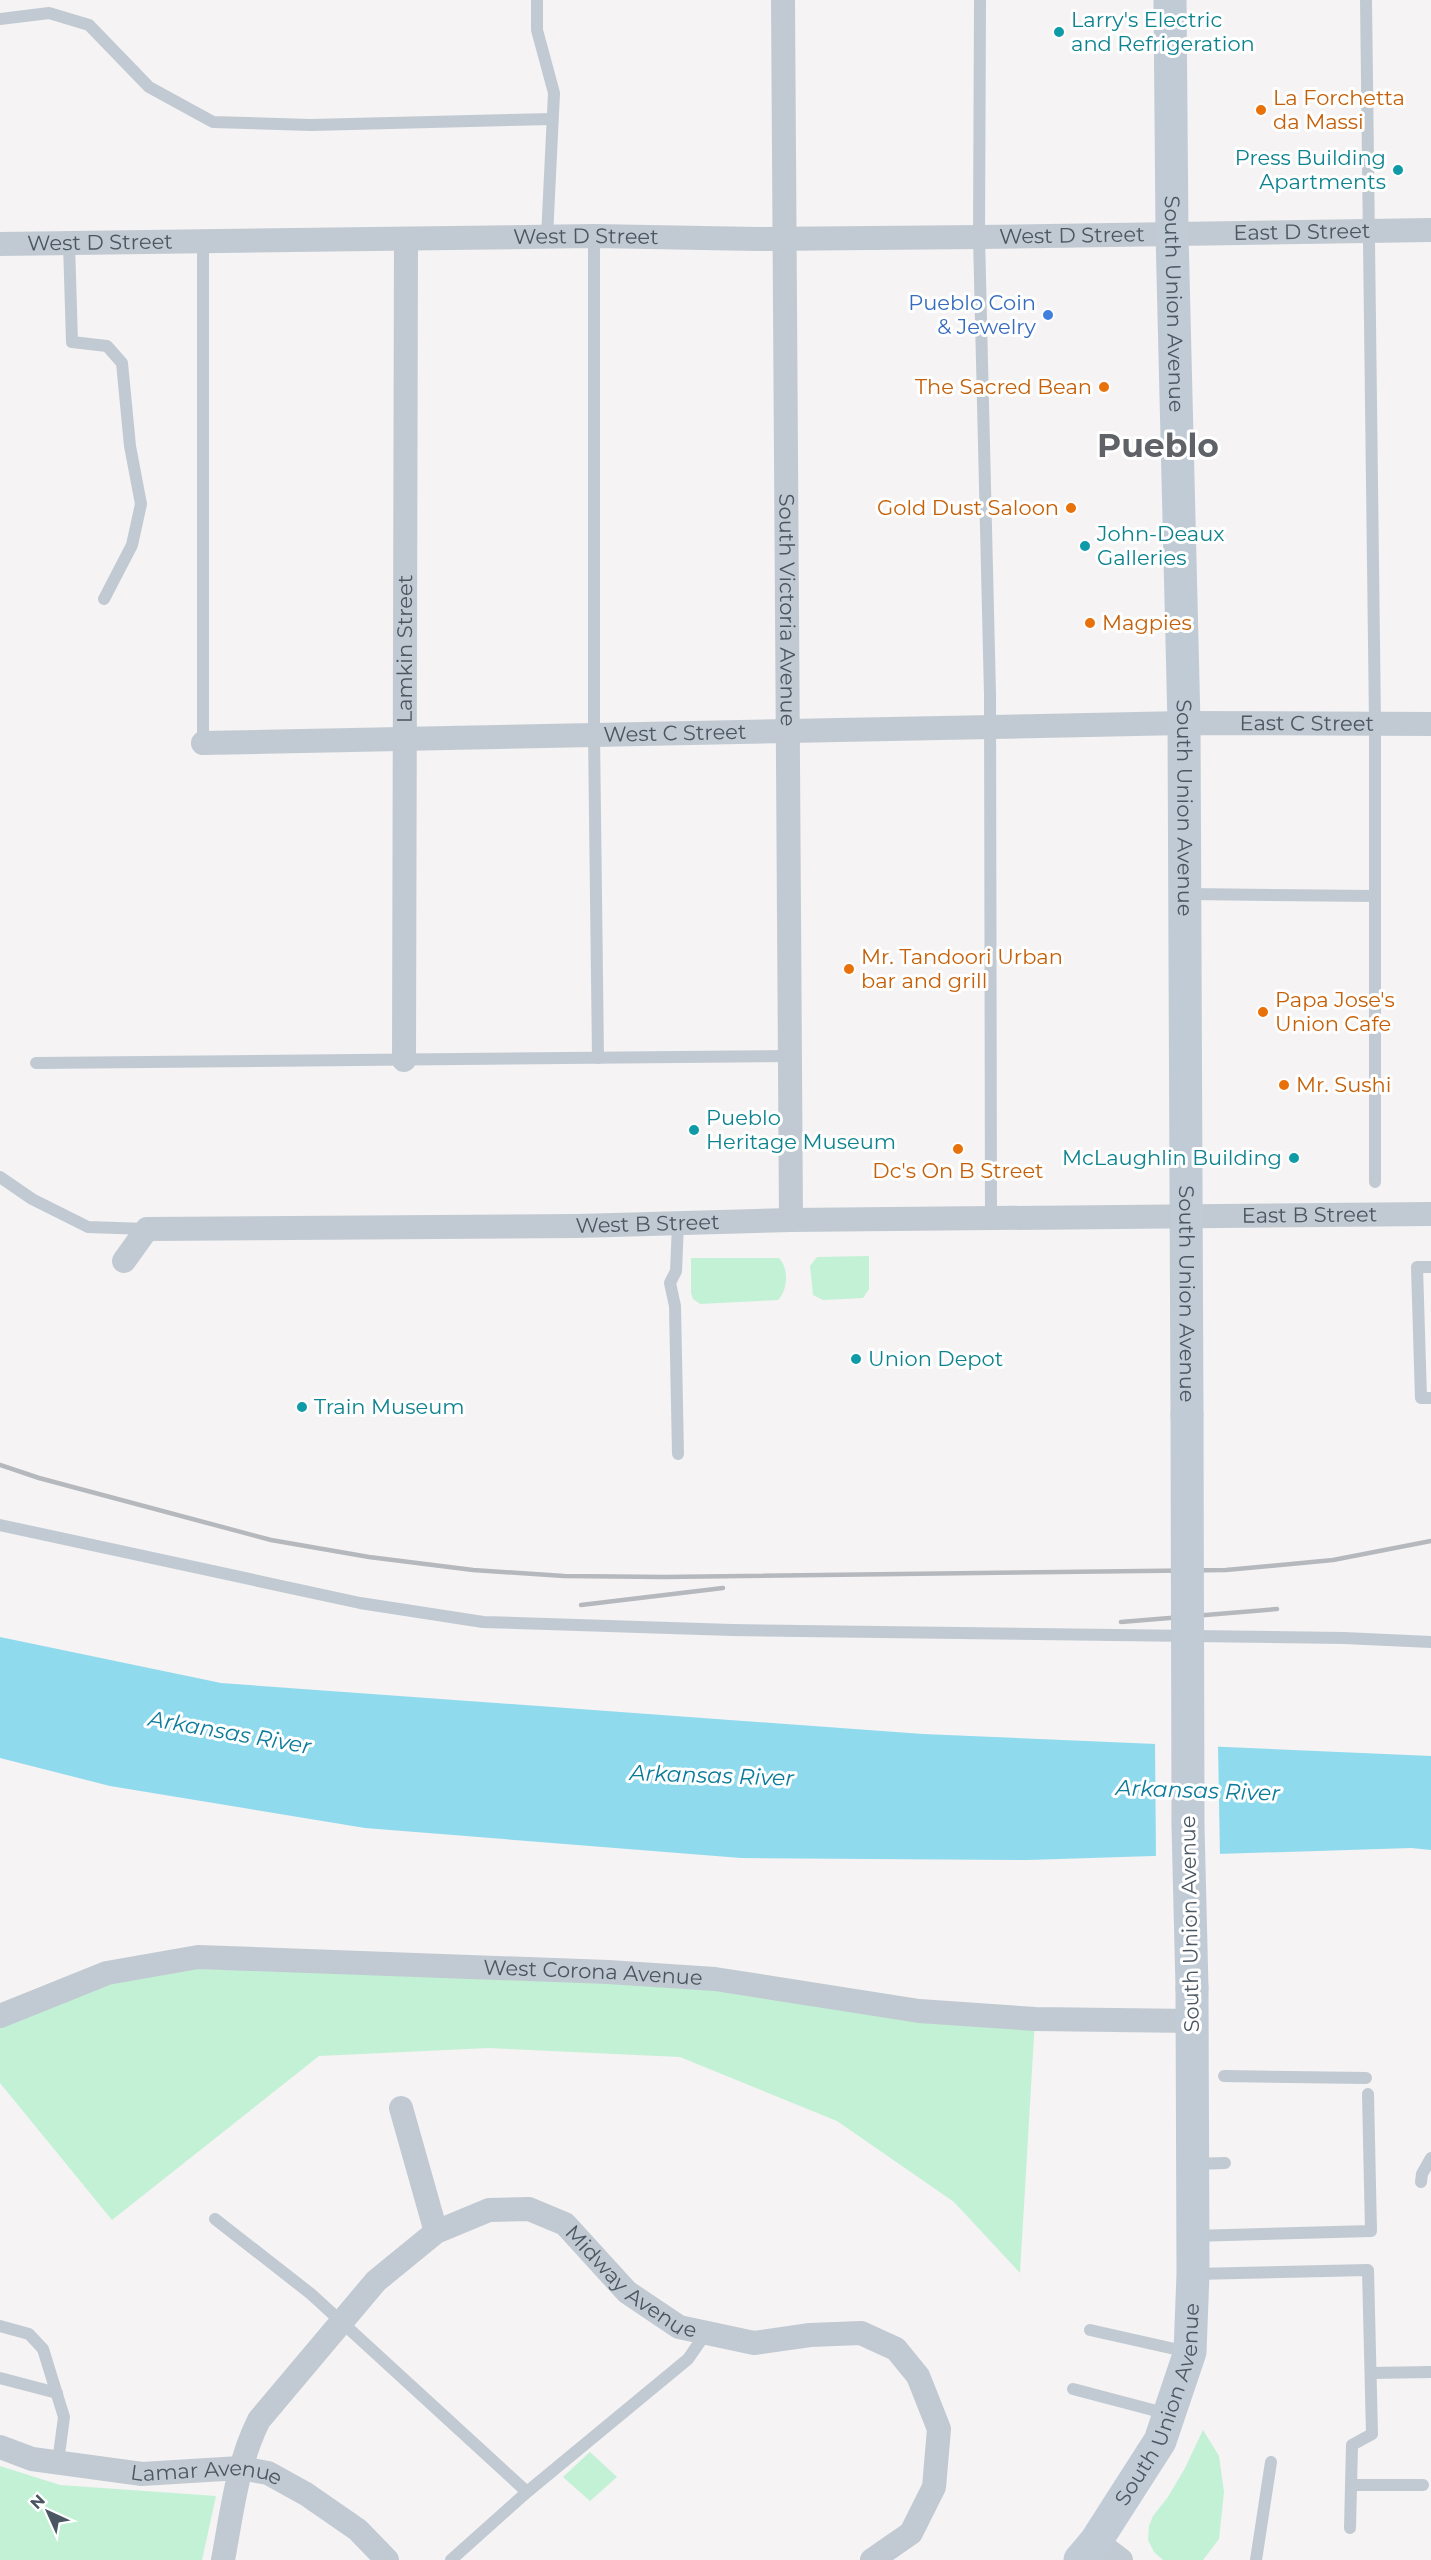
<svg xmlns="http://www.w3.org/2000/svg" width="1431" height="2560" font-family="Montserrat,sans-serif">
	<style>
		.green { fill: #c3f1d5 }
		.water { fill: #90daee }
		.pier { fill: #f5f3f3 }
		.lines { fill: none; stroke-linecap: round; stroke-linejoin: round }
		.lane { stroke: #c1cad2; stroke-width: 12 }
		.street { stroke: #c1cad2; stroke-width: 24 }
		.secondary { stroke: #c1cbd6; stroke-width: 33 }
		.rail { stroke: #b5b8bd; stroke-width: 4.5 }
		.secondary-bridge { stroke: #c1cbd6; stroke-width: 33 }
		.culture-dot { fill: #0f9aa8; stroke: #fff; stroke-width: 2 }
		.food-dot { fill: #e8710a; stroke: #fff; stroke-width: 2 }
		.shop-dot { fill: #3f7fe0; stroke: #fff; stroke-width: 2 }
		.labels { text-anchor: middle; stroke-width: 6; stroke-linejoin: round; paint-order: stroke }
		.culture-label { font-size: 21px; fill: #0d838f; stroke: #fff; text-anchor: start }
		.food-label { font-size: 21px; fill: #c56008; stroke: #fff; text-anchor: start }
		.street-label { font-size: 21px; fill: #4a5661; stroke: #fff }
		.shop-label { font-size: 21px; fill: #366cbe; stroke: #fff; text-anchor: end }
		.water-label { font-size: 22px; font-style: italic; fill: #0c7c9b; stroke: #fff }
		.town-label { font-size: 33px; font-weight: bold; fill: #5f6368; stroke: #fff }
	</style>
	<rect width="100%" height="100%" fill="#f5f3f3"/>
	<g class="green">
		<polygon points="869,1256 869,1289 863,1298 823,1300 813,1295 810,1266 817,1257"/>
		<path d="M 691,1258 L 779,1258 C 789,1268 788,1290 778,1300 L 700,1304 L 693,1299 L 691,1293 Z"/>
		<polygon points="198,1957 608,1972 1035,2019 1020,2273 954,2202 837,2121 680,2057 489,2048 319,2056 112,2220 0,2083 0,2016"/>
		<polygon points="1203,2430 1219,2456 1224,2492 1219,2539 1203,2560 1163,2560 1154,2552 1148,2540 1149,2526 1153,2516 1168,2497 1185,2468"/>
		<polygon points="590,2452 617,2477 590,2501 563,2477"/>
		<polygon points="0,2466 60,2485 216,2496 202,2560 0,2560"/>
	</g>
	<polygon class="water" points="0,1637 221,1683 923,1734 1431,1756 1431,1850 1411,1848 1027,1860 741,1858 365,1828 110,1786 0,1758"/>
	<polygon class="pier" points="1155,1741 1218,1744 1220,1857 1156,1859"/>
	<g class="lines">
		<g class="lane">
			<polyline points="537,0 537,30 554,93 547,237"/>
			<polyline points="980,0 979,237 990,694 991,1219"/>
			<polyline points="1366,0 1375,724 1375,1182"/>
			<polyline points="0,19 49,13 89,25 149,87 213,122 311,125 552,119"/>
			<polyline points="594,236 594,734 598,1058"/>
			<polyline points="203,241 203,743"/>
			<polyline points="69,243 72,342 107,346 122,363 130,446 141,504 132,545 104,599"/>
			<polyline points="1187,894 1375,896"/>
			<polyline points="36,1063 790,1056"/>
			<polyline points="0,1177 32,1199 88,1227 147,1229"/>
			<polyline points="1431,1267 1417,1267 1421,1398 1431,1398"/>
			<polyline points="678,1454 675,1306 670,1283 676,1271 678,1224"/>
			<polyline points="0,1525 360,1603 483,1622 732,1630 1344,1638 1431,1642"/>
			<polyline points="1224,2076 1366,2078"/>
			<polyline points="1193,2164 1225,2163"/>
			<polyline points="1421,2182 1422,2174 1431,2158"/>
			<polyline points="215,2219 311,2294 527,2492"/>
			<polyline points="1193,2236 1371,2231 1368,2094"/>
			<polyline points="1194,2274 1368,2270 1372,2434 1352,2445 1350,2528"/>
			<polyline points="0,2326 29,2334 43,2349 64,2417 58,2462"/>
			<polyline points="1090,2330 1188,2352"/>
			<polyline points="1372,2373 1431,2372"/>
			<polyline points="0,2378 57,2393"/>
			<polyline points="1073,2389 1168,2414"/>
			<polyline points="1351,2485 1423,2485"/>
			<polyline points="451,2560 527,2492 688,2359 706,2333"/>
			<polyline points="1256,2560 1271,2462"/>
		</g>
		<g class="street">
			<path id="s1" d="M 783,0 L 791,1220"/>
			<path id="s2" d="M 0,244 L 594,236 L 758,239 L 979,237 L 1431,230"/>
			<path id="s3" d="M 203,743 L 1184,723 L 1431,724"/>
			<path id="s4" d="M 404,1060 L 406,239"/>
			<path id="s5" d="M 124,1261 L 147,1229 L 578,1226 L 791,1220 L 1431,1214"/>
			<path id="s6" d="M 0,2016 L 107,1973 L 198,1957 L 608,1972 L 715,1979 L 919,2011 L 1035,2019 L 1193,2021"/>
			<polyline points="401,2108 436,2232"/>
			<path id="s7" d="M 0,2447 L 32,2459 L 142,2474 L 240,2468 L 268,2473 L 306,2494 L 358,2530 L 387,2560"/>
			<polyline points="1096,2541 1121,2560"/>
			<path id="s8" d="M 223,2560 C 232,2512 237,2464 259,2420 L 376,2281 L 436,2232 L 489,2210 L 529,2209 L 565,2224 L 627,2292 L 679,2327 L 754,2343 L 810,2335 L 861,2333 L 896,2349 L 918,2376 L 939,2429 L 934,2487 L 911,2533 L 872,2560"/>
		</g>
		<g class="secondary">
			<path id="s9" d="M 1170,0 L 1172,233 L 1184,723 L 1187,1415"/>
			<path id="s10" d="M 1080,2560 L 1096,2541 L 1160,2441 L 1190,2352 L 1193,2274 L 1192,1988"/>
		</g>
		<g class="rail">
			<polyline points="0,1465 39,1478 271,1540 369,1557 473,1570 564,1576 664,1577 1226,1570 1333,1560 1431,1541"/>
			<polyline points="581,1605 723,1588"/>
			<polyline points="1121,1622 1277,1609"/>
		</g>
		<polyline class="secondary-bridge" points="1187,1415 1188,1826 1192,1988"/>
	</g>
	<g class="culture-dot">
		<circle cx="1059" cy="32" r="6"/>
		<circle cx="1398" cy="170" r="6"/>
		<circle cx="1085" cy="546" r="6"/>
		<circle cx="694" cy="1130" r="6"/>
		<circle cx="1294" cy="1158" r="6"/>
		<circle cx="856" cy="1359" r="6"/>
		<circle cx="302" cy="1407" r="6"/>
	</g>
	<g class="food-dot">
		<circle cx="1261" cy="110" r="6"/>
		<circle cx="1104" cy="387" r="6"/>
		<circle cx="1071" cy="508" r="6"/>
		<circle cx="1090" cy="623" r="6"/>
		<circle cx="849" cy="969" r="6"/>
		<circle cx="1263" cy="1012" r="6"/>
		<circle cx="1284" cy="1085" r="6"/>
		<circle cx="958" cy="1149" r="6"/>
	</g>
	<circle class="shop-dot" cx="1048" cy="315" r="6"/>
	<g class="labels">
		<g class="culture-label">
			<text x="1071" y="27">Larry's Electric<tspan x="1071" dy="24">and Refrigeration</tspan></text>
			<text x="1386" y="165" text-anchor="end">Press Building<tspan x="1386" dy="24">Apartments</tspan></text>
			<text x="1097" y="541">John-Deaux<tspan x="1097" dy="24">Galleries</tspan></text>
			<text x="706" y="1125">Pueblo<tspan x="706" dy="24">Heritage Museum</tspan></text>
			<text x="1282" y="1165" text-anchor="end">McLaughlin Building</text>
			<text x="868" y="1366">Union Depot</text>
			<text x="314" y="1414">Train Museum</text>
		</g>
		<g class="food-label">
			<text x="1273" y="105">La Forchetta<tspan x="1273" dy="24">da Massi</tspan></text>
			<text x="1092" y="394" text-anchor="end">The Sacred Bean</text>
			<text x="1059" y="515" text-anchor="end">Gold Dust Saloon</text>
			<text x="1102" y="630">Magpies</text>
			<text x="861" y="964">Mr. Tandoori Urban<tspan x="861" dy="24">bar and grill</tspan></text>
			<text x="1275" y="1007">Papa Jose's<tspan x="1275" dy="24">Union Cafe</tspan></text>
			<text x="1296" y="1092">Mr. Sushi</text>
			<text x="958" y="1178" text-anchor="middle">Dc's On B Street</text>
		</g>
		<g class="street-label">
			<text dy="7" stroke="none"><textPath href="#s2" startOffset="1302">East D Street</textPath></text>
			<text dy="7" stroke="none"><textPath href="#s2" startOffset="1072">West D Street</textPath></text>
			<text dy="7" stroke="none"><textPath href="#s2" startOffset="586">West D Street</textPath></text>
			<text dy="7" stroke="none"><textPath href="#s2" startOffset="100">West D Street</textPath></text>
			<text dy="7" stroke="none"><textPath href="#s9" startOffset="304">South Union Avenue</textPath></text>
			<text dy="7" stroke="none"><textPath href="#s1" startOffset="610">South Victoria Avenue</textPath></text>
			<text dy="7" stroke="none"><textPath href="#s4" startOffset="411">Lamkin Street</textPath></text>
			<text dy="7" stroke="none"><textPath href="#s3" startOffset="1104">East C Street</textPath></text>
			<text dy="7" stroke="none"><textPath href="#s3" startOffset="472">West C Street</textPath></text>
			<text dy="7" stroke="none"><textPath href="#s9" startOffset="808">South Union Avenue</textPath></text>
			<text dy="7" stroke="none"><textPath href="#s5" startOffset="1202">East B Street</textPath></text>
			<text dy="7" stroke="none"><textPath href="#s5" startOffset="540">West B Street</textPath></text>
			<text dy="7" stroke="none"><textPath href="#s9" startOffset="1294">South Union Avenue</textPath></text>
			<text transform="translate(1190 1924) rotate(-91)" y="7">South Union Avenue</text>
			<text dy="7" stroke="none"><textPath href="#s6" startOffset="603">West Corona Avenue</textPath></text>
			<text dy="7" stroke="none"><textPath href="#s8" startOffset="630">Midway Avenue</textPath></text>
			<text dy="7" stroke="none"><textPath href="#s10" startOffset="178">South Union Avenue</textPath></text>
			<text dy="7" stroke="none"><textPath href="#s7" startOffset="210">Lamar Avenue</textPath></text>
		</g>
		<g class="shop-label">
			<text x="1036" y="310">Pueblo Coin<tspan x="1036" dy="24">&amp; Jewelry</tspan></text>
		</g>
		<g class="water-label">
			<text transform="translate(230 1732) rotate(10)" y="8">Arkansas River</text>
			<text transform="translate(712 1775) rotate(2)" y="8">Arkansas River</text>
			<text transform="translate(1198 1790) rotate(2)" y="8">Arkansas River</text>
		</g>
		<g class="town-label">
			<text x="1158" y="457">Pueblo</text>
		</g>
	</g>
	<g transform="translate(48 2512) rotate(315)" stroke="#ffffff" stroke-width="4.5" paint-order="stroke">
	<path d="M0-4.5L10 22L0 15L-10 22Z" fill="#4a5661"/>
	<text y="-9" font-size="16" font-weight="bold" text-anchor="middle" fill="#4a5661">N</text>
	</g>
</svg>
